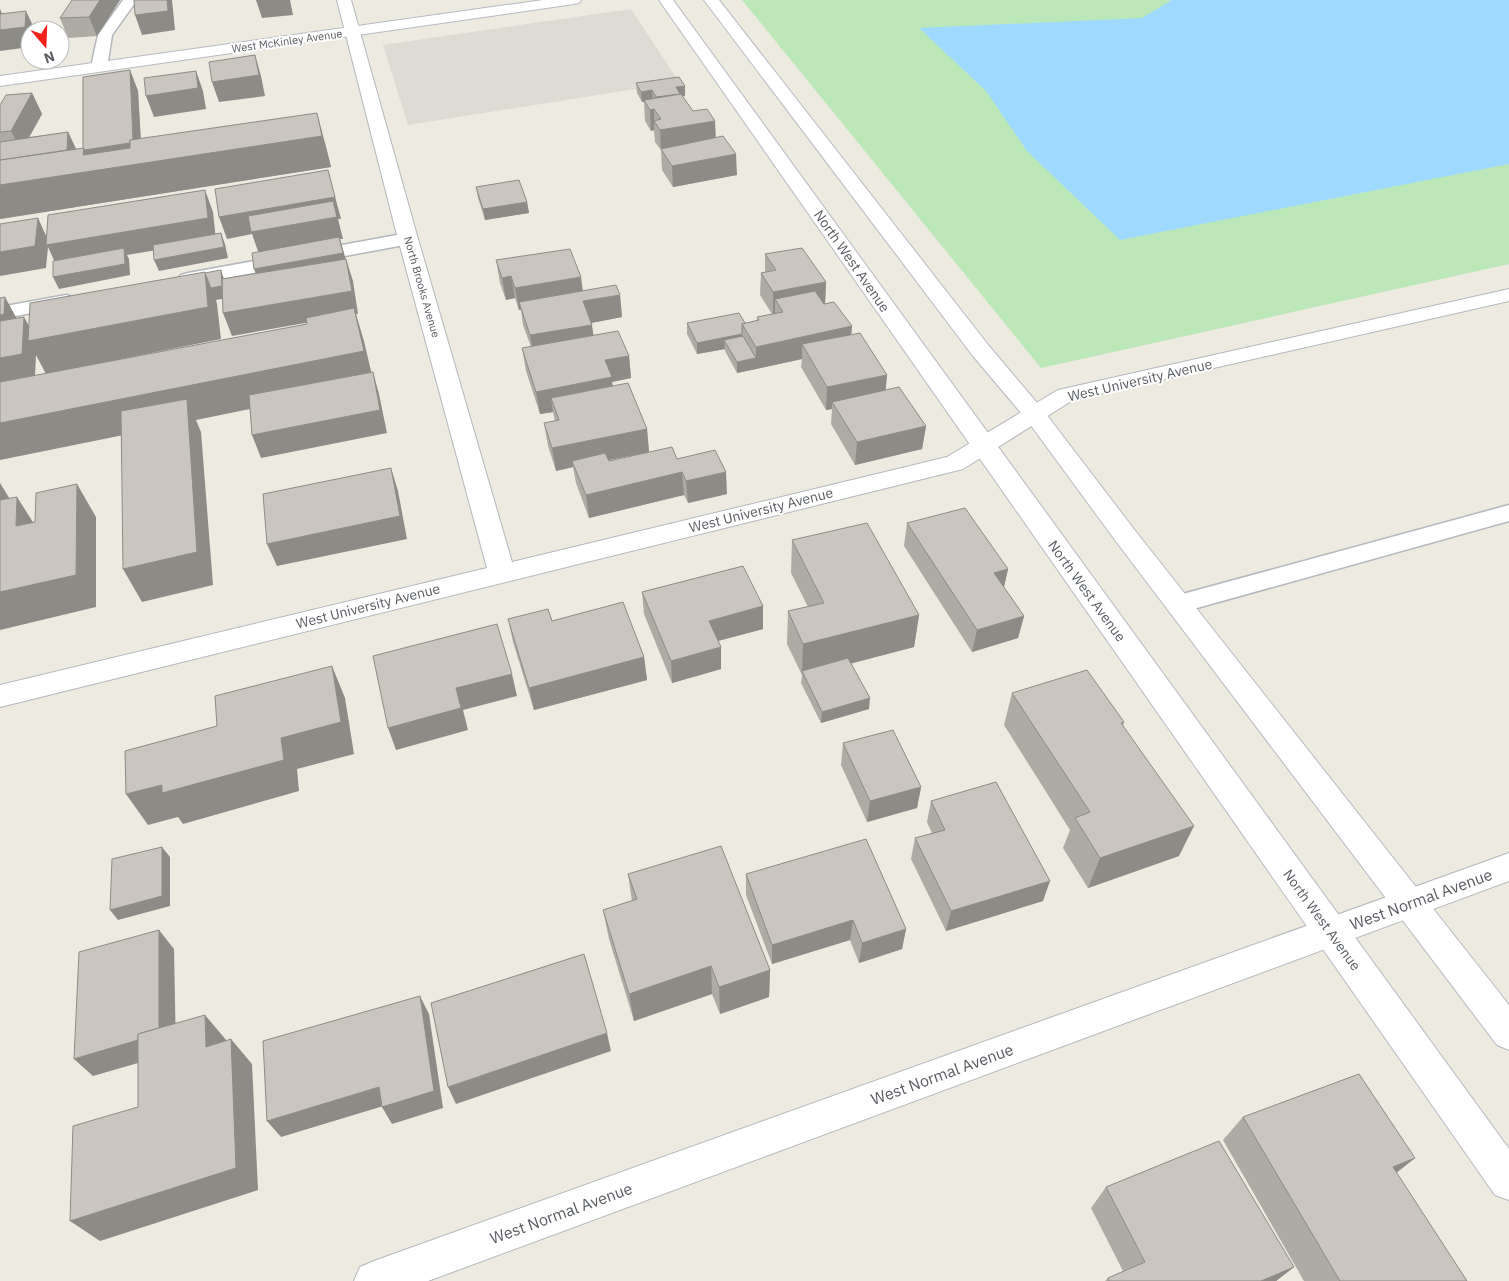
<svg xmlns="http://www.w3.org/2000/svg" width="1509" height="1281" font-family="'IBM Plex Sans',sans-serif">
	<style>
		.industrial { fill: #dddbd4 }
		.green { fill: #bce8b9 }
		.water { fill: #9edaff }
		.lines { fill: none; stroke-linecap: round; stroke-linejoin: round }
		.service-casing { stroke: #b3b7bc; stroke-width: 3 }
		.minor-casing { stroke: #b3b7bc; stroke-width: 2 }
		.secondary-casing { stroke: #b6bac0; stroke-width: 2 }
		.service { fill: #fff; fill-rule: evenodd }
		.minor { fill: #fff; fill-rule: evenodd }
		.secondary { fill: #fff; fill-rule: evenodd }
		.wall { fill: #aeaaa4 }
		.shaded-wall { fill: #8d8b86 }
		.building { fill: #cac6bf; stroke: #8d8b86 }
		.labels { text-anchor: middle; stroke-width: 4; stroke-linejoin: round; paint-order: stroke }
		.far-street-label { font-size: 11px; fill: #595d62; stroke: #fff }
		.street-label { font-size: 14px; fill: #595d62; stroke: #fff }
		.near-street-label { font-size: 16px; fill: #595d62; stroke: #fff }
	</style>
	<rect width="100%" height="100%" fill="#edeae0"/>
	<polygon class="industrial" points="631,9 679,82 408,125 383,45"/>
	<polygon class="green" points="742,0 1509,0 1509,264 1041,368"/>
	<polygon class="water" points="1172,0 1509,0 1509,164 1120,240 1027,151 986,91 919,28 1142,18"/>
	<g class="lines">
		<defs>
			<g id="service">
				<polygon points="123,0 137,0 112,35 107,67 104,70 94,70 91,67 98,35"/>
				<polygon points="408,233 415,235 417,239 415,243 188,285 181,283 178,279 181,275 188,273"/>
				<polygon points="66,295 73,297 76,301 73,305 0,319 0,307"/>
				<polygon points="1509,505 1509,521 1179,613 1170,611 1166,604 1170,597 1179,595"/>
			</g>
			<g id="minor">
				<polygon points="337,0 351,0 418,239 512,562 947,457 1058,390 1509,289 1509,301 1073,400 963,469 955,471 0,707 0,685 487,568 398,239"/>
				<polygon points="1509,853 1509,881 428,1281 354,1281 360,1267 374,1261"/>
			</g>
			<g id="secondary">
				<polygon points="543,0 581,0 579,3 574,4 0,86 0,76"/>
				<polygon points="659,0 673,0 1509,1149 1509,1200 1495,1195"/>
				<polygon points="704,0 719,0 989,346 1043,410 1133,528 1509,1005 1509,1050 1497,1045 1115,540 1027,420 973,356"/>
			</g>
		</defs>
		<use href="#service" class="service-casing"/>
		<use href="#minor" class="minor-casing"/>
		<use href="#secondary" class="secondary-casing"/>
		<use href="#service" class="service"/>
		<use href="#minor" class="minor"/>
		<use href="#secondary" class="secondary"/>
	</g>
	<g class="wall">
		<polygon points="72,0 120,0 97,36 68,38 60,18"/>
		<polygon points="130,70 138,91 141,139 325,143 331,167 0,219 0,105 32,93 42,114 29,137 68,132 76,149 83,148"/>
		<polygon points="636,83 685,86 685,96 682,96 693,111 716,138 737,175 673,187 662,170 661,150 655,142 654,130 651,131 645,121 644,102 642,102 637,93"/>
		<polygon points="476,187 527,202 529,213 485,220 478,198"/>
		<polygon points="765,254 826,282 825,304 852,326 851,335 887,375 885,390 926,426 922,449 855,465 831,424 832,409 826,410 801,367 802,359 737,373 725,351 725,349 697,354 687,334 687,323 745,323 757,321 757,317 772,314 760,295 761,273 765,272"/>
		<polygon points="496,260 583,291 620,295 622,317 591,323 593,335 629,356 631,378 612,382 613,386 647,429 649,452 608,460 609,461 677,459 727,494 688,503 684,495 589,518 576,483 573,467 556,471 548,446 544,423 555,421 553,412 540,414 526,371 522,348 531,347 523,325 521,310 519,310 515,298 506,300 500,283"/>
		<polygon points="907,523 1008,569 1004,587 1024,616 1018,638 972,652 904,546"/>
		<polygon points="792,540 919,615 914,647 851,663 869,709 821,723 801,683 802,675 787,644 788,611 808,607 791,573"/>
		<polygon points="642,592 763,606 763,629 718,641 721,647 721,669 672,683 644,614"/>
		<polygon points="508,619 552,621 644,657 647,680 534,710 513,642"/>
		<polygon points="1012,693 1124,722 1123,726 1179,856 1088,888 1063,848 1070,830 1004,725"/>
		<polygon points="843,743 921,787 917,808 867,822 841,765"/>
		<polygon points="931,801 1043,901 946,931 911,859 915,838 932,833 927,822"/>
		<polygon points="628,874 770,970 769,997 720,1014 712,994 634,1021 609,939 603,910 632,901"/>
		<polygon points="746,874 906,929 902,949 859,963 850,940 772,964 746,895"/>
		<polygon points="1243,1117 1415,1158 1396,1173 1467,1281 1304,1281 1223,1140"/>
		<polygon points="1106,1187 1294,1267 1276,1281 1105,1281 1108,1278 1123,1271 1091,1208"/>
	</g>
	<g class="shaded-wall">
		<polygon points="100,0 120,0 97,36 89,17"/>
		<polygon points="167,0 172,0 175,30 142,35 135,15"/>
		<polygon points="256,0 290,0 293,15 262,18"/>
		<polygon points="0,9 9,29 26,11 35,30 30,30 30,47 0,51"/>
		<polygon points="255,55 261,76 265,96 219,102 212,82"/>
		<polygon points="130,70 138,91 142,164 317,113 325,143 331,167 0,219 0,185 68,132 78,153 83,155 84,148"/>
		<polygon points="196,71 203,91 206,109 154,117 146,96"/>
		<polygon points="685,86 685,96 681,97 657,108 656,97 676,87"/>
		<polygon points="652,90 653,101 644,100 644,102 642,102 641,92"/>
		<polygon points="32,93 42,114 21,152 11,131"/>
		<polygon points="654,109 654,130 651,131 650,110"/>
		<polygon points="715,121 716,142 661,149 660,130"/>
		<polygon points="736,154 737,175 673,187 672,166"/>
		<polygon points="328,170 341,219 338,219 343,239 340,239 346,260 262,291 254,269 259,254 252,234 227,239 219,217"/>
		<polygon points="205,190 213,212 216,240 127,255 129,259 130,275 59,289 53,277 57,267 48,247 46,268 0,276 0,252 38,218 48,240"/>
		<polygon points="527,202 529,213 485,220 483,209"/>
		<polygon points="221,233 225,244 228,258 159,271 154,260"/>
		<polygon points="346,259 353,281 358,314 356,314 364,341 374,384 196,420 201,432 213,585 142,602 123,569 188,422 0,460 0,423 356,314 232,336 223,313"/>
		<polygon points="221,270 225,282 227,298 216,300 217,304 221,339 46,374 36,355 35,376 0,383 0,358 24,317 36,339 205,272 211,288"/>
		<polygon points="511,276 515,298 506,300 502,278"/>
		<polygon points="581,277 584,299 519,302 521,310 519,310 515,288"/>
		<polygon points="826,282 825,304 783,312 775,299 775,315 773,315 773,292"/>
		<polygon points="620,295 622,317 586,324 583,301"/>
		<polygon points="5,297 17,319 0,339 0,315"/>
		<polygon points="592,325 595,347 534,358 530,335"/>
		<polygon points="852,326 850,349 802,344 802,359 756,369 756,347"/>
		<polygon points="742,334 742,345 724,340 725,349 697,354 697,343"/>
		<polygon points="629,356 631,378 612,382 614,400 551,398 553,412 540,414 536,392 605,360"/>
		<polygon points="756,358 756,369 737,373 737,362"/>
		<polygon points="373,372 379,394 387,433 261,458 252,435"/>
		<polygon points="887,375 885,398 832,402 832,409 826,410 827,387"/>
		<polygon points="926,426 922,449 855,465 857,442"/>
		<polygon points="647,429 649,452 575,467 572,461 573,467 556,471 552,448"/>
		<polygon points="391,468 398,491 407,539 277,566 267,544"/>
		<polygon points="682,472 684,495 589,518 586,495"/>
		<polygon points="726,472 727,494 688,503 686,481"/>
		<polygon points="0,483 16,509 0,513"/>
		<polygon points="77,484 96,517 96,607 0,630 0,592"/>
		<polygon points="17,497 38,530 16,526"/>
		<polygon points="1008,569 1003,591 994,573"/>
		<polygon points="763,606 763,629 710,643 709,621"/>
		<polygon points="919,615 914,647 804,676 802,672 803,644"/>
		<polygon points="1024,616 1018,638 972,652 977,630"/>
		<polygon points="721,647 721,669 672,683 671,661"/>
		<polygon points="644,657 647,680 534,710 529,688"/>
		<polygon points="332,666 345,698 354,754 297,769 299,791 183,824 178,817 148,825 126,794 281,738"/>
		<polygon points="512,674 517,696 463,710 468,730 396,750 388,728 456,688"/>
		<polygon points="870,698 869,709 821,723 822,712"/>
		<polygon points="921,787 917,808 867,822 870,801"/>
		<polygon points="1194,826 1179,856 1088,888 1100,858"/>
		<polygon points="162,847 170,857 170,906 118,920 110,910"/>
		<polygon points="1050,881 1043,901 946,931 951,911"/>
		<polygon points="853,920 850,940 772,964 772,945"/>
		<polygon points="906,929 902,949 859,963 862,943"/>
		<polygon points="159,930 174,949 176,1052 93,1076 74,1059"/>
		<polygon points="711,966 712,994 634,1021 629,994"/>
		<polygon points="770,970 769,997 720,1014 719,987"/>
		<polygon points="420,996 429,1014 443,1108 392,1124 382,1107"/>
		<polygon points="205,1015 227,1041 206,1047"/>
		<polygon points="607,1033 611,1051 456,1104 448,1087"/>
		<polygon points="231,1039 252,1064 258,1190 100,1241 70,1221"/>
		<polygon points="379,1087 390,1104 281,1137 267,1121"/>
		<polygon points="1415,1158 1387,1180 1393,1167"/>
		<polygon points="1294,1267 1276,1281 1261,1281"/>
	</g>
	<g class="building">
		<polygon points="72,0 100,0 89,17 60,18"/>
		<polygon points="134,0 167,0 168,11 135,15"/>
		<polygon points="26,11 25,27 0,30 0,14"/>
		<polygon points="255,55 259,75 212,82 209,62"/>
		<polygon points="130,70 133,140 130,140 130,143 85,150 83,148 83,77"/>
		<polygon points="196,71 198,88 146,96 144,78"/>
		<polygon points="679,77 685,86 676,87 680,94 656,97 652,90 641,92 636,83"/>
		<polygon points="32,93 11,131 0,132 0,105 6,95"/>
		<polygon points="681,94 693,111 707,109 715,121 660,130 654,121 661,119 654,109 650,110 644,100"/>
		<polygon points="317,113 322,136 0,185 0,160 84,148 83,155 130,148 130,140"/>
		<polygon points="68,132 67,150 0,160 0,142"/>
		<polygon points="723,136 736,154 672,166 661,149"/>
		<polygon points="328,170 335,197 219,217 215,189"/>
		<polygon points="519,180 527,202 483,209 476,187"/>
		<polygon points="205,190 208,218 46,245 48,215"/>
		<polygon points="333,201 337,217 251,232 248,216"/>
		<polygon points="38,218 35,246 0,252 0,224"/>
		<polygon points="221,233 224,247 154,260 153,245"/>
		<polygon points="339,237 343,253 254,269 252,253"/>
		<polygon points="124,248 125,264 53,277 53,261"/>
		<polygon points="802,248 826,282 773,292 761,273 776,270 765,254"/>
		<polygon points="570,249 581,277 515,288 511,276 502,278 496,260"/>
		<polygon points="346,259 352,291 223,313 222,279"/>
		<polygon points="221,270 222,286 211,288 205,273"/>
		<polygon points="205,272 208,307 28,341 30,303"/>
		<polygon points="616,285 620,295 583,301 592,325 530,335 519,302"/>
		<polygon points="815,291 824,304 834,302 852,326 756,347 742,324 759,320 757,317 783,312 775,299"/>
		<polygon points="5,297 4,314 0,315 0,298"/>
		<polygon points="354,308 364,351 0,423 0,382 307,324 306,318"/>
		<polygon points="739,313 745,323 742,324 742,334 697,343 687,323"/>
		<polygon points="24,317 22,354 0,358 0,321"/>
		<polygon points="618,331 629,356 605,360 612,377 536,392 522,348"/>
		<polygon points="860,333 887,375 827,387 802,344"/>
		<polygon points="743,336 756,358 737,362 724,340"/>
		<polygon points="373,372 380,410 252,435 249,395"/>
		<polygon points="628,383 647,429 552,448 544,423 559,420 551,398"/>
		<polygon points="899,387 926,426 857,442 832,402"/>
		<polygon points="187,399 197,552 123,569 121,411"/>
		<polygon points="672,447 677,459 715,450 726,472 686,481 682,472 586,495 572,461 605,453 609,461"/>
		<polygon points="391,468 400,516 267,544 263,494"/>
		<polygon points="77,484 76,575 0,592 0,500 17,497 16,526 35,522 36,493"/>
		<polygon points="965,508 1008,569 994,573 1024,616 977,630 907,523"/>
		<polygon points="867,523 919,615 803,644 788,611 824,603 792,540"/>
		<polygon points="743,566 763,606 709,621 721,647 671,661 642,592"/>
		<polygon points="623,602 644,657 529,688 508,619 548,609 552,621"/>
		<polygon points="497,624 512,674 456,688 461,708 388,728 373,656"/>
		<polygon points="848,658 870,698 822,712 802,671"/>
		<polygon points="332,666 341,722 281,738 284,760 162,793 162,785 126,794 125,751 217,726 215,696"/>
		<polygon points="1087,670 1124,722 1121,723 1194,826 1100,858 1075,818 1090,812 1012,693"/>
		<polygon points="893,730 921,787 870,801 843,743"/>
		<polygon points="996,782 1050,881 951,911 915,838 945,830 931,801"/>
		<polygon points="866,839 906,929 862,943 853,920 772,945 746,874"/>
		<polygon points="721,846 770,970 719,987 711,966 629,994 603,910 637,899 628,874"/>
		<polygon points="162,847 162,896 110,910 112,859"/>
		<polygon points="159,930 159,1028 138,1034 138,1040 74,1059 79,952"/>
		<polygon points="584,954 607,1033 448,1087 431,1003"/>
		<polygon points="420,996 434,1091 382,1107 379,1087 267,1121 263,1041"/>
		<polygon points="205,1015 206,1047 231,1039 236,1168 70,1221 73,1126 138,1107 138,1034"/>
		<polygon points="1359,1074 1415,1158 1393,1167 1467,1281 1340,1281 1243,1117"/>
		<polygon points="1219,1141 1294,1267 1261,1281 1109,1281 1108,1278 1145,1262 1106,1187"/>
	</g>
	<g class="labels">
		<g class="far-street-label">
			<text transform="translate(287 41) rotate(-8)" y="4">West McKinley Avenue</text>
			<text transform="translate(422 287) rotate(74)" y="4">North Brooks Avenue</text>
		</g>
		<g class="street-label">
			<text transform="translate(852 261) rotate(55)" y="5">North West Avenue</text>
			<text transform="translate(1140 380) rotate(-13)" y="5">West University Avenue</text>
			<text transform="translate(761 510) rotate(-14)" y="5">West University Avenue</text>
			<text transform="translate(1087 591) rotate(54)" y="5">North West Avenue</text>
			<text transform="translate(368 606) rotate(-14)" y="5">West University Avenue</text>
			<text transform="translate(1322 920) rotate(54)" y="5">North West Avenue</text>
		</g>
		<g class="near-street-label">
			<text transform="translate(1421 899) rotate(-20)" y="6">West Normal Avenue</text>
			<text transform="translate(942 1074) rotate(-20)" y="6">West Normal Avenue</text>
			<text transform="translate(561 1213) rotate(-20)" y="6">West Normal Avenue</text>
		</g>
	</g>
	<g transform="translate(45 45) rotate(161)"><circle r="24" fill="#ffffff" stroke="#bdbec0"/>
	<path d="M0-4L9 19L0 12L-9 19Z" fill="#f7211b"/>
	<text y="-8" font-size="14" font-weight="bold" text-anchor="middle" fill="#595d62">N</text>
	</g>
</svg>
